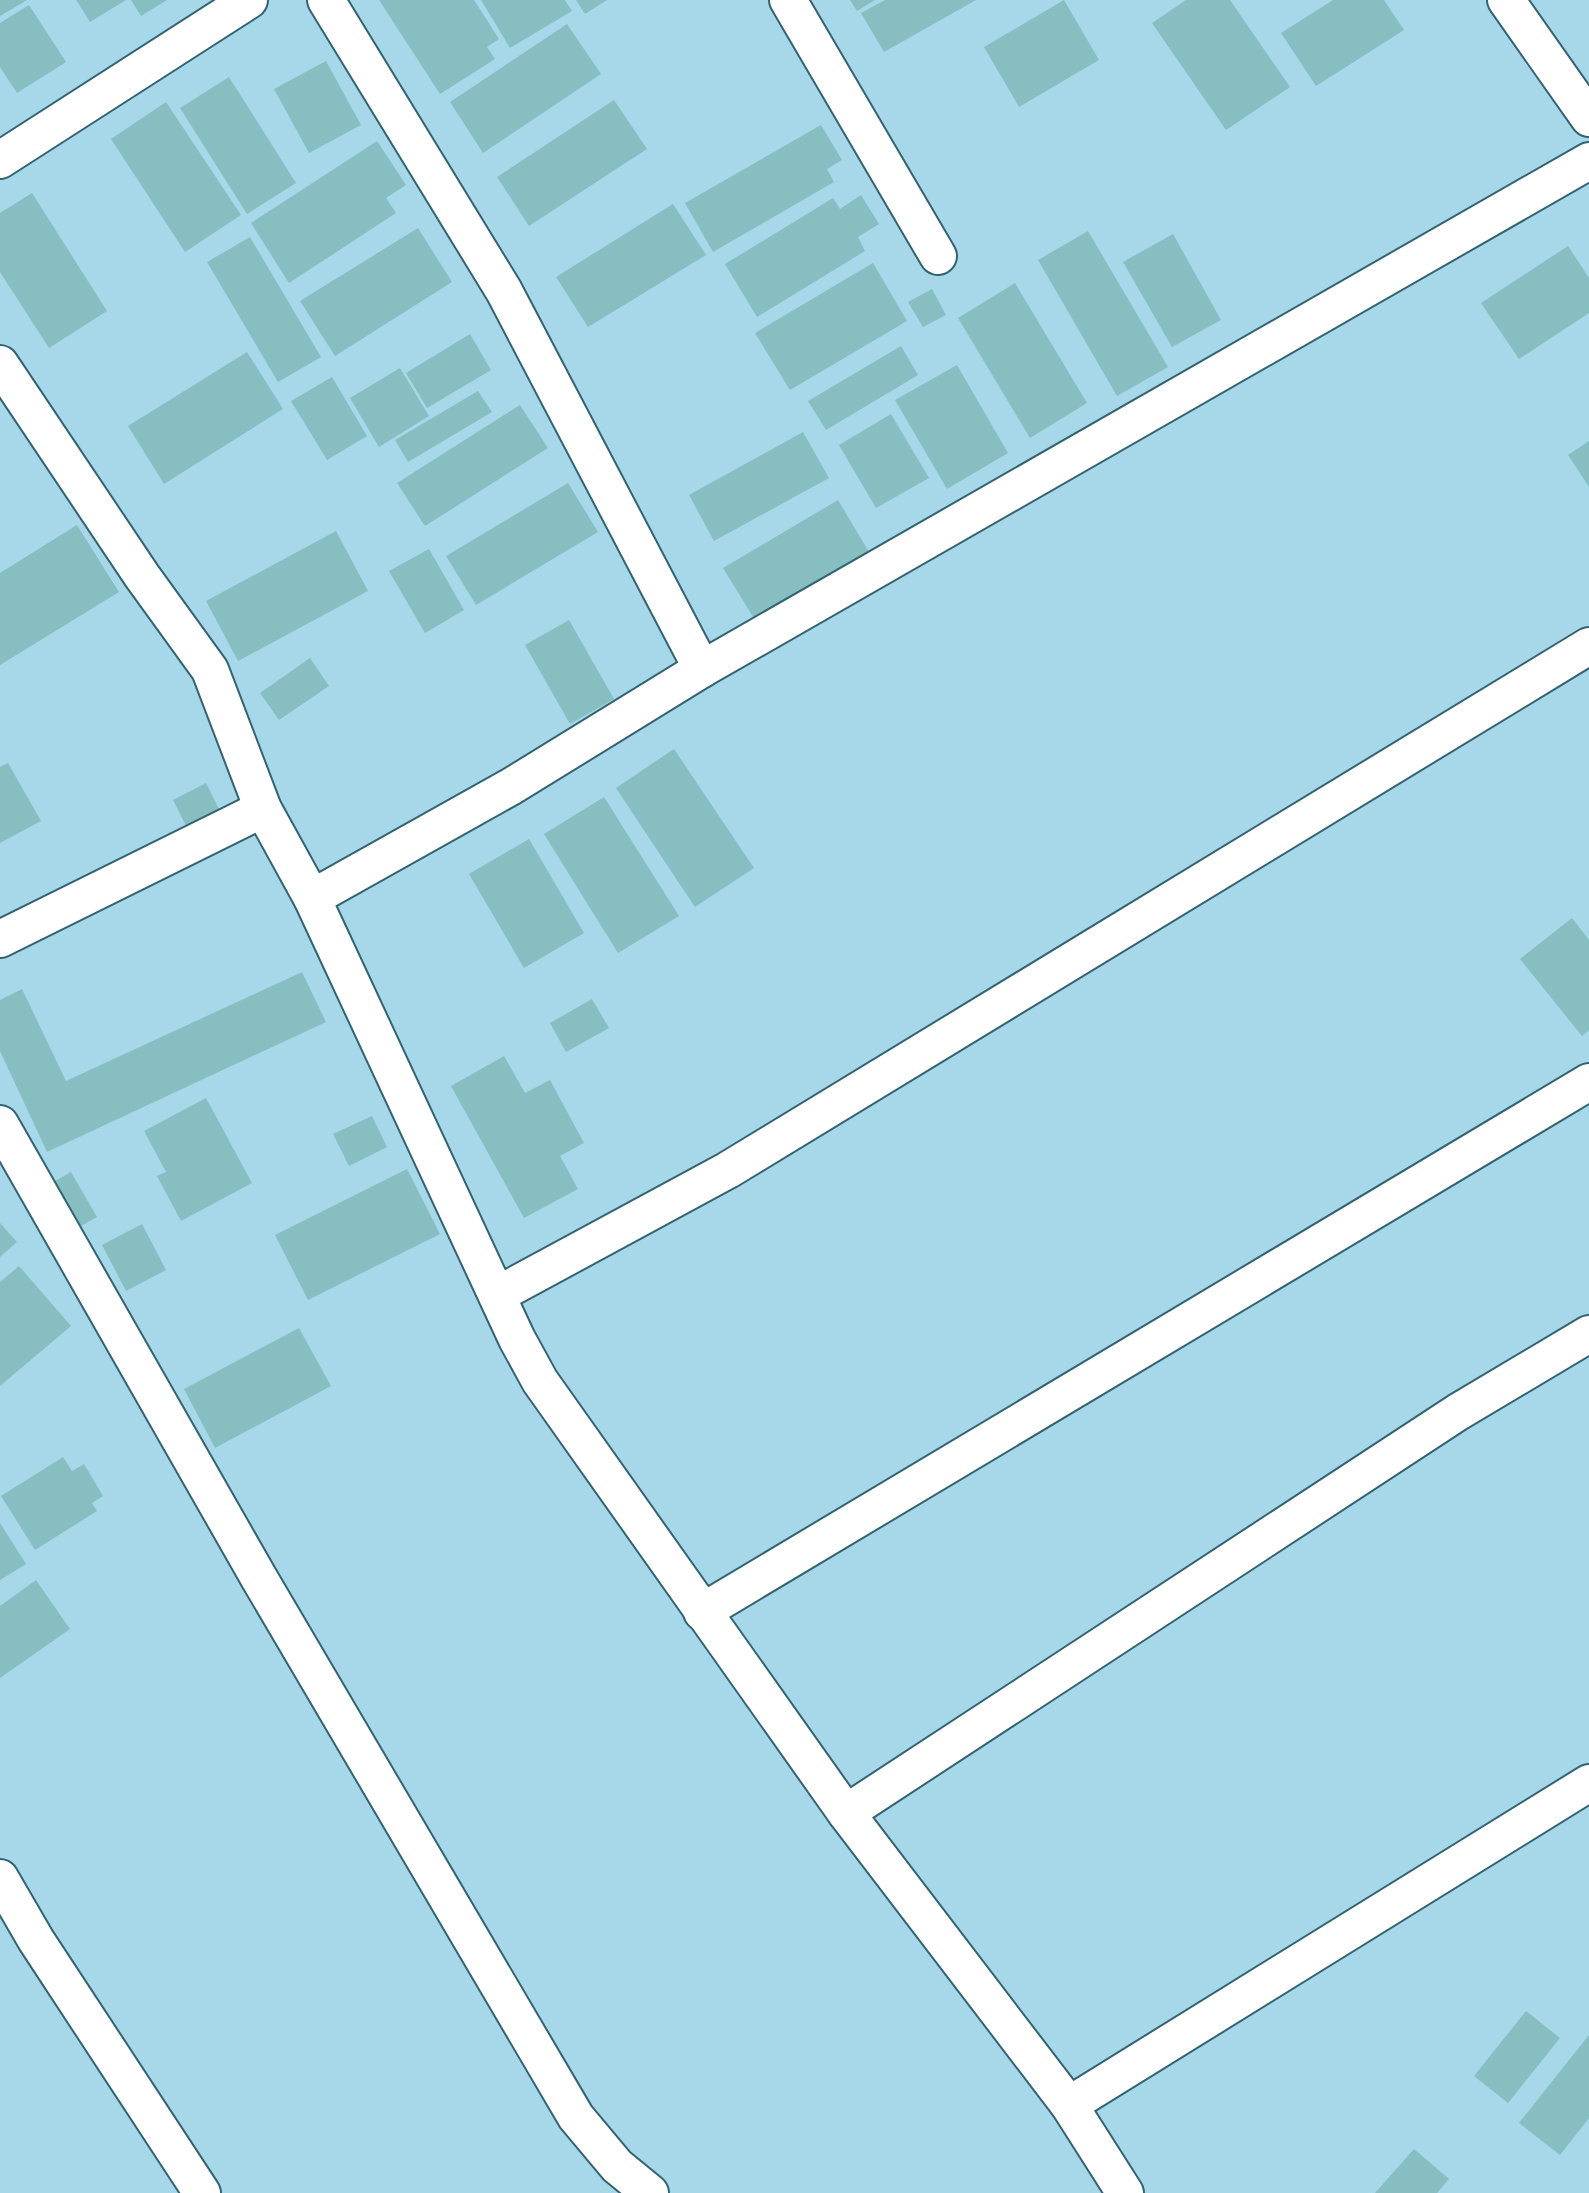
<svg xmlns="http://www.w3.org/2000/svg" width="1589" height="2193" font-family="'Fira Sans Condensed',sans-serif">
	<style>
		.building { fill: #87bec1 }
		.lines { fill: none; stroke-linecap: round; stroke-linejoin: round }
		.street-casing { stroke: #336371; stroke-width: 40 }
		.street { stroke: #fff; stroke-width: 36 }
	</style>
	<rect width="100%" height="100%" fill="#a6d8e9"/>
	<g class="building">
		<polygon points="0,0 27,0 0,16"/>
		<polygon points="76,0 126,0 90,22"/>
		<polygon points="131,0 167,0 141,16"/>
		<polygon points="379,0 474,0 499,39 487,47 495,59 440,94"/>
		<polygon points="481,0 565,0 572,11 510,48"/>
		<polygon points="576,0 607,0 585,14"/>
		<polygon points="850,0 875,0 857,11"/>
		<polygon points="885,0 976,0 884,52 861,13"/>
		<polygon points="1064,0 1099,60 1019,107 984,47"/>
		<polygon points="1186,0 1230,0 1290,87 1226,130 1152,23"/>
		<polygon points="1333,0 1384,0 1404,30 1316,86 1281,33"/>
		<polygon points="29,5 66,62 17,93 0,67 0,23"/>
		<polygon points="567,24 601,74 483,153 450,102"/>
		<polygon points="326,61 361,125 309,153 274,89"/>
		<polygon points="229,77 296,183 247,214 180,108"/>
		<polygon points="614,100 647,149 529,226 497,177"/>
		<polygon points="166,102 241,215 185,252 111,139"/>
		<polygon points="821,125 842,160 827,169 834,182 713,252 685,203"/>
		<polygon points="377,141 406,185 386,198 396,213 289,283 251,223"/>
		<polygon points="32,193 107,311 49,348 0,272 0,213"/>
		<polygon points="861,195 879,224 858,237 865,251 757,317 725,264 833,198 840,209"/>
		<polygon points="673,204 706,255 588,327 556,277"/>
		<polygon points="418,228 452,282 335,356 300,301"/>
		<polygon points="1088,231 1168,367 1117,396 1038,260"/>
		<polygon points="1173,234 1221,320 1172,347 1123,262"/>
		<polygon points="250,237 321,357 278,382 207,262"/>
		<polygon points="1568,246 1589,278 1589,313 1519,359 1481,303"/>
		<polygon points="873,263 907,321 790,390 755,333"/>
		<polygon points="1015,283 1087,403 1030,438 958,318"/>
		<polygon points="932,289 946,315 923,327 908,302"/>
		<polygon points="470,334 491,370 427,408 406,373"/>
		<polygon points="901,346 918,375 826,430 808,401"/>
		<polygon points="247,352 283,409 164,484 128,426"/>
		<polygon points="957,365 1008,453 947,489 895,400"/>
		<polygon points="400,368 429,416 379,447 350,398"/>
		<polygon points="332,377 367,436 327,460 291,401"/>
		<polygon points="478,391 492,412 408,462 395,440"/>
		<polygon points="520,405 548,448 425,526 397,483"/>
		<polygon points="891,414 929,478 876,508 839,445"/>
		<polygon points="803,432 829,478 714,541 689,495"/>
		<polygon points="1589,441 1589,487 1568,455"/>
		<polygon points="568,483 598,532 476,605 446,556"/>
		<polygon points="838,500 872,557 758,625 723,568"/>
		<polygon points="77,525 119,592 0,665 0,573"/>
		<polygon points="336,531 368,591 238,661 206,601"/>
		<polygon points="429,549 464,610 425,633 389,571"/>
		<polygon points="569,620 614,699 570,724 525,645"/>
		<polygon points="310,658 329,686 279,720 260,693"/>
		<polygon points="674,749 754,868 695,907 616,788"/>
		<polygon points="8,763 41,821 0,843 0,767"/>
		<polygon points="206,783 219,809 186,826 173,800"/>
		<polygon points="604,797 679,916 618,953 544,834"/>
		<polygon points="529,839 584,933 524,968 469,874"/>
		<polygon points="1572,918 1589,940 1589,1030 1582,1036 1520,959"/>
		<polygon points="302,972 326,1022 47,1152 0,1051 0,1000 22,989 66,1081"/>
		<polygon points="592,999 609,1028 566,1052 550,1023"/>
		<polygon points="504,1056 525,1093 550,1080 584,1143 560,1156 578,1189 524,1218 451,1086"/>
		<polygon points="206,1098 252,1183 181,1221 157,1176 166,1172 144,1131"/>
		<polygon points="372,1116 387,1147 349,1166 333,1134"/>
		<polygon points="407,1169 440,1234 308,1300 275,1235"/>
		<polygon points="71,1172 97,1217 74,1230 48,1185"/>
		<polygon points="0,1223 17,1242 0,1257"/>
		<polygon points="142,1224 166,1270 126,1291 102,1245"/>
		<polygon points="19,1266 71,1326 0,1386 0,1282"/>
		<polygon points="299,1328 331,1386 215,1448 184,1389"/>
		<polygon points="63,1457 72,1471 84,1464 103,1496 92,1503 97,1511 35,1550 1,1496"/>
		<polygon points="0,1523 26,1564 0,1580"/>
		<polygon points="36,1580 70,1629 0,1678 0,1606"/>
		<polygon points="1526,2011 1560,2038 1508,2103 1474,2076"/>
		<polygon points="1589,2035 1589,2118 1560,2155 1519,2123"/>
		<polygon points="1414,2149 1449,2179 1437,2193 1375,2193"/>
	</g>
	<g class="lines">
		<defs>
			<g id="street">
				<polyline points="326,0 504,291 702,669"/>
				<polyline points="788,0 938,256"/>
				<polyline points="1506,0 1589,118"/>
				<polyline points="0,160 249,0"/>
				<polyline points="0,364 142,576 210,670 263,809 312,898"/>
				<polyline points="0,939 263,809"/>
				<polyline points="0,1124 259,1578 576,2117 617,2166 650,2193"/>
				<polyline points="497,1295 728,1170 1589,646"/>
				<polyline points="702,1612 1589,1082"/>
				<polyline points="846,1813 1458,1412 1589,1334"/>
				<polyline points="0,1878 36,1940 202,2193"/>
				<polyline points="1069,2105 1589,1783"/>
				<polyline points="1125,2193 1069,2105 846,1813 540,1381 517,1339 312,898 512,786 702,669 1589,161"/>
			</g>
		</defs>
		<use href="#street" class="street-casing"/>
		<use href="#street" class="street"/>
	</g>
</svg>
